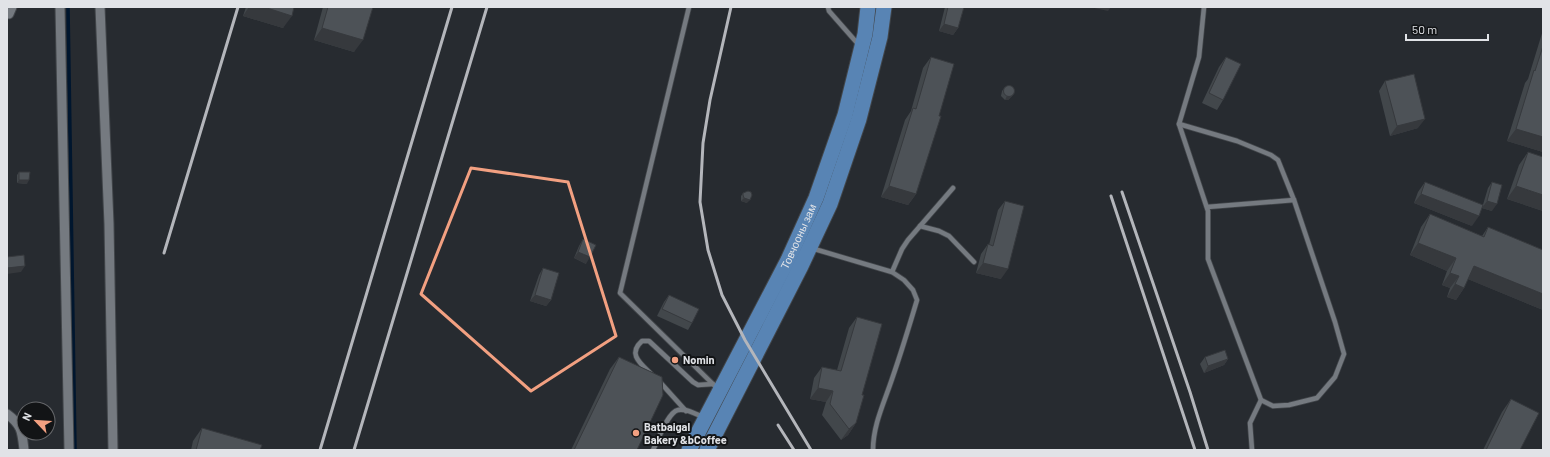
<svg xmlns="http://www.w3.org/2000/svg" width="1550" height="457" font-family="Barlow,sans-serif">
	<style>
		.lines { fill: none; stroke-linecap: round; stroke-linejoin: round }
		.stream { stroke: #00162e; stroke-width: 3.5 }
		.service-casing { stroke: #42464a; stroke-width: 6 }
		.minor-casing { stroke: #42464a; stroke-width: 11 }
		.trunk-casing { stroke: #42464a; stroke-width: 17 }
		.service { stroke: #757a80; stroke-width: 4.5 }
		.minor { stroke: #757a80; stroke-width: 9 }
		.trunk { stroke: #5884b4; stroke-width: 15 }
		.rail { stroke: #b4b6bb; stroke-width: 3 }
		.wall { fill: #42474b }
		.shaded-wall { fill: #36393d }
		.building { fill: #4d5257; stroke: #36393d }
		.marked { fill: none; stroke: #f2a081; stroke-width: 3; stroke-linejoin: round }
		.poi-dot { fill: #f2a081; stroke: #121416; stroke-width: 1.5 }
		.labels { text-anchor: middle; stroke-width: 4; stroke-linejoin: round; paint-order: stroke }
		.street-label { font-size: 11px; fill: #e1e3e7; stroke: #121416 }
		.poi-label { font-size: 11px; font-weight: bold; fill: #e1e3e7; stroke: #121416; text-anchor: start }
	</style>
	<rect width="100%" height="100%" fill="#272b30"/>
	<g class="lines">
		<polyline class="stream" points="68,7 75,450"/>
		<defs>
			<g id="service">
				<polyline points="689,7 620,293 719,390"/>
				<polyline points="828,7 829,11 858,44"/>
				<polyline points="1204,7 1199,57 1179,124 1208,211 1208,259 1261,400 1250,423 1252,450"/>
				<polyline points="1179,124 1237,141 1271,155 1278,160 1294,200 1335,322 1344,354 1335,377 1317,398 1289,405 1273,406 1261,400"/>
				<polyline points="1207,207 1294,200"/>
				<polyline points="920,226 939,231 949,236 974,262"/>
				<path d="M 811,248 L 892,272 L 904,280 L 913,290 L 917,300 C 909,327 901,353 892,379 C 884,403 873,425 873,450"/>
				<polyline points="892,272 902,249 908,240 953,188"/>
				<path d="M 653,376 C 643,365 626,355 642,341 L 649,341 L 693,382 L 698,385 L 713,384"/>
				<polyline points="659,381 686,411"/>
				<path d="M 653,450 C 658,440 668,412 678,410 C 686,408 696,414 703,417"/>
			</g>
			<g id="minor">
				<polyline points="60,7 69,450"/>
				<polyline points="100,7 109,224 113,450"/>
				<polyline points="9,14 12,7"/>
				<path d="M 7,414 C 22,425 22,432 24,450"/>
			</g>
			<g id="trunk">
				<path id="s1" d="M 689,450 L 788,260 L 816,198 L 845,115 L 865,34 L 868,7"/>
				<polyline points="707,450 801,266 830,204 859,119 880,37 884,7"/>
			</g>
		</defs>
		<use href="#service" class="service-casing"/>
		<use href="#minor" class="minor-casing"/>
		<use href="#trunk" class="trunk-casing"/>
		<use href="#service" class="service"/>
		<use href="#minor" class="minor"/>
		<use href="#trunk" class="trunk"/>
		<g class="rail">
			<polyline points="731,7 710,100 703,143 700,202 708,250 722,295 745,340 811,450"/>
			<polyline points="1122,192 1190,392 1208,450"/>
			<polyline points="1111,196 1195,450"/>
			<polyline points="164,253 238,7"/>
			<polyline points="778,425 794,450"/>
			<polyline points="320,450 452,7"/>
			<polyline points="354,450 487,7"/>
		</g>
	</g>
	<g class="wall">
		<polygon points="246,7 294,7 283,28 243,16"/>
		<polygon points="323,7 373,7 354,52 314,40"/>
		<polygon points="945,7 964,7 958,28 953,35 939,31"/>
		<polygon points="1543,30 1543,152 1507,141 1525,83 1528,79"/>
		<polygon points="931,57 916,194 908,205 881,197 905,120 911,111 923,68"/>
		<polygon points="1226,57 1223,100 1217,110 1202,103 1219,67"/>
		<polygon points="1385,81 1418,128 1390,136 1379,91"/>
		<polygon points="1005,87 1012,96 1008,100 1005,100 1001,96 1002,91"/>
		<polygon points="1528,152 1543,157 1543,211 1507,199 1519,165"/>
		<polygon points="19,172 27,184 17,183 17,175"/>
		<polygon points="1425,182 1472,226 1414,203 1418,192"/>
		<polygon points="1492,182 1492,211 1482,208 1488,188"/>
		<polygon points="743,193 747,203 741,201 741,196"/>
		<polygon points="1005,201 1001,279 976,273 981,254 988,244 989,245 998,210"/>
		<polygon points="1430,214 1482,236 1488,227 1543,250 1543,310 1468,279 1464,288 1456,300 1447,297 1450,288 1442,285 1447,271 1410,255 1421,227"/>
		<polygon points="583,239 586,264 574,258 579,246"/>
		<polygon points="543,268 551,300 546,306 530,301 539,275"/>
		<polygon points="669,295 692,323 688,330 657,316 664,302"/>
		<polygon points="857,317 862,395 856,423 848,435 841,440 822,415 826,402 810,399 814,378 822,367 837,370 849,328"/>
		<polygon points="619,357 637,450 571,450 610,369"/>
		<polygon points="1205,357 1228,359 1224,365 1204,373 1200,364"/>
		<polygon points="1511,399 1520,450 1483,450 1502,412"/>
		<polygon points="202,428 260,450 191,450 193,441"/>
	</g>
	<g class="shaded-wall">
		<polygon points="249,7 264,7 292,16 283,28 243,16"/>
		<polygon points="1090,7 1111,7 1108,11"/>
		<polygon points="944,24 958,28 953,35 939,31"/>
		<polygon points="322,28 363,40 354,52 314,40"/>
		<polygon points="1015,93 1008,100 1005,100 1007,96"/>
		<polygon points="1425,119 1418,128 1390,136 1397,126"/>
		<polygon points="1516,129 1543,137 1543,152 1507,141"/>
		<polygon points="19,180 29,180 27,184 17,183"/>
		<polygon points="889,186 916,194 908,205 881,197"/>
		<polygon points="1516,186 1543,195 1543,211 1507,199"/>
		<polygon points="1421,194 1479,216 1472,226 1414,203"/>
		<polygon points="744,198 750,200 747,203 741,201"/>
		<polygon points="1487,201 1497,204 1492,211 1482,208"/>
		<polygon points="1418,243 1456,258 1447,271 1410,255"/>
		<polygon points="578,252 590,257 586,264 574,258"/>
		<polygon points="983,263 1008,269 1001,279 976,273"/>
		<polygon points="25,266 21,272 7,274 7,268"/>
		<polygon points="1474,266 1543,294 1543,310 1465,278"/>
		<polygon points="1450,273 1459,276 1450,288 1442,285"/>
		<polygon points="1455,284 1464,288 1456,300 1447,297"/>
		<polygon points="535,295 551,300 546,306 530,301"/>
		<polygon points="1228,359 1224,365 1204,373 1208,366"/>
		<polygon points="818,388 833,391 826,402 810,399"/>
		<polygon points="856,423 848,435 841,440 849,429"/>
	</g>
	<g class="building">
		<polygon points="264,7 294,7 292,16"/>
		<polygon points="328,7 373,7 363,40 322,28"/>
		<polygon points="948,7 964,7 958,28 944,24"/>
		<polygon points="1543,46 1543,137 1516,129 1534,70 1535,71"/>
		<polygon points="931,57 954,64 939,116 941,116 916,194 889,186 913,108 916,109"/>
		<polygon points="1226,57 1241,64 1223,100 1209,93"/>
		<polygon points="1414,74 1425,119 1397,126 1385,81"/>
		<circle cx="1009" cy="91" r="5.5"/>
		<polygon points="1528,152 1543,157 1543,195 1516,186"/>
		<polygon points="19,172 30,172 29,180 19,180"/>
		<polygon points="1425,182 1483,205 1479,216 1421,194"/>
		<polygon points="1492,182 1502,185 1497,204 1487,201"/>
		<polygon points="748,191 751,192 752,195 750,200 744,198 743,195 743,193"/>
		<polygon points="1005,201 1024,206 1008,269 983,263 988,244 993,246"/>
		<polygon points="1430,214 1484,237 1488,227 1543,250 1543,294 1474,266 1464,288 1455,284 1459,276 1450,273 1456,258 1418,243"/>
		<polygon points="583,239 596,245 590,257 578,252"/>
		<polygon points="24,255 25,266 7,268 7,257"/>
		<polygon points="543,268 559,273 551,300 535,295"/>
		<polygon points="669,295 699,309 692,323 662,309"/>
		<polygon points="857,317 882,324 862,395 864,395 856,423 849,429 830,404 833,391 818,388 822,367 841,371"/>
		<polygon points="1225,350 1228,359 1208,366 1205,357"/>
		<polygon points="619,357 662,377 663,395 637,450 574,450"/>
		<polygon points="1511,399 1539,413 1520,450 1486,450"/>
		<polygon points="202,428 262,445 260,450 196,450"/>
	</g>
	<path class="marked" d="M 471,168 L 568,182 L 616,336 L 531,391 L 421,294 Z"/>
	<g class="poi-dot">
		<circle cx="675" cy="360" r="4"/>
		<circle cx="636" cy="433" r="4"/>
	</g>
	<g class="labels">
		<g class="street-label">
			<text dy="4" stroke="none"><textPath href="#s1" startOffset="240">Товчооны зам</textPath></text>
		</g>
		<g class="poi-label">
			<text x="683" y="364">Nomin</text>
			<text x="644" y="431">Batbaigal<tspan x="644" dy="13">Bakery &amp;bCoffee</tspan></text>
		</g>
	</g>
	<rect width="1550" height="457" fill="none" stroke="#e1e3e7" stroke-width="16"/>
	<g transform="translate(36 421) rotate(295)"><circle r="19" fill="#121416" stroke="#65676a"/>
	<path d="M0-3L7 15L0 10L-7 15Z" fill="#f2a081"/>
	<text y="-6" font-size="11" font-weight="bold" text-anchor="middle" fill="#e1e3e7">N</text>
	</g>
	<path d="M1406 34v6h82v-6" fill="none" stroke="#e1e3e7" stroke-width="2"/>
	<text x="1412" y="34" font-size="12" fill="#e1e3e7" stroke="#121416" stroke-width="3" paint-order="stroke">50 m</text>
</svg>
